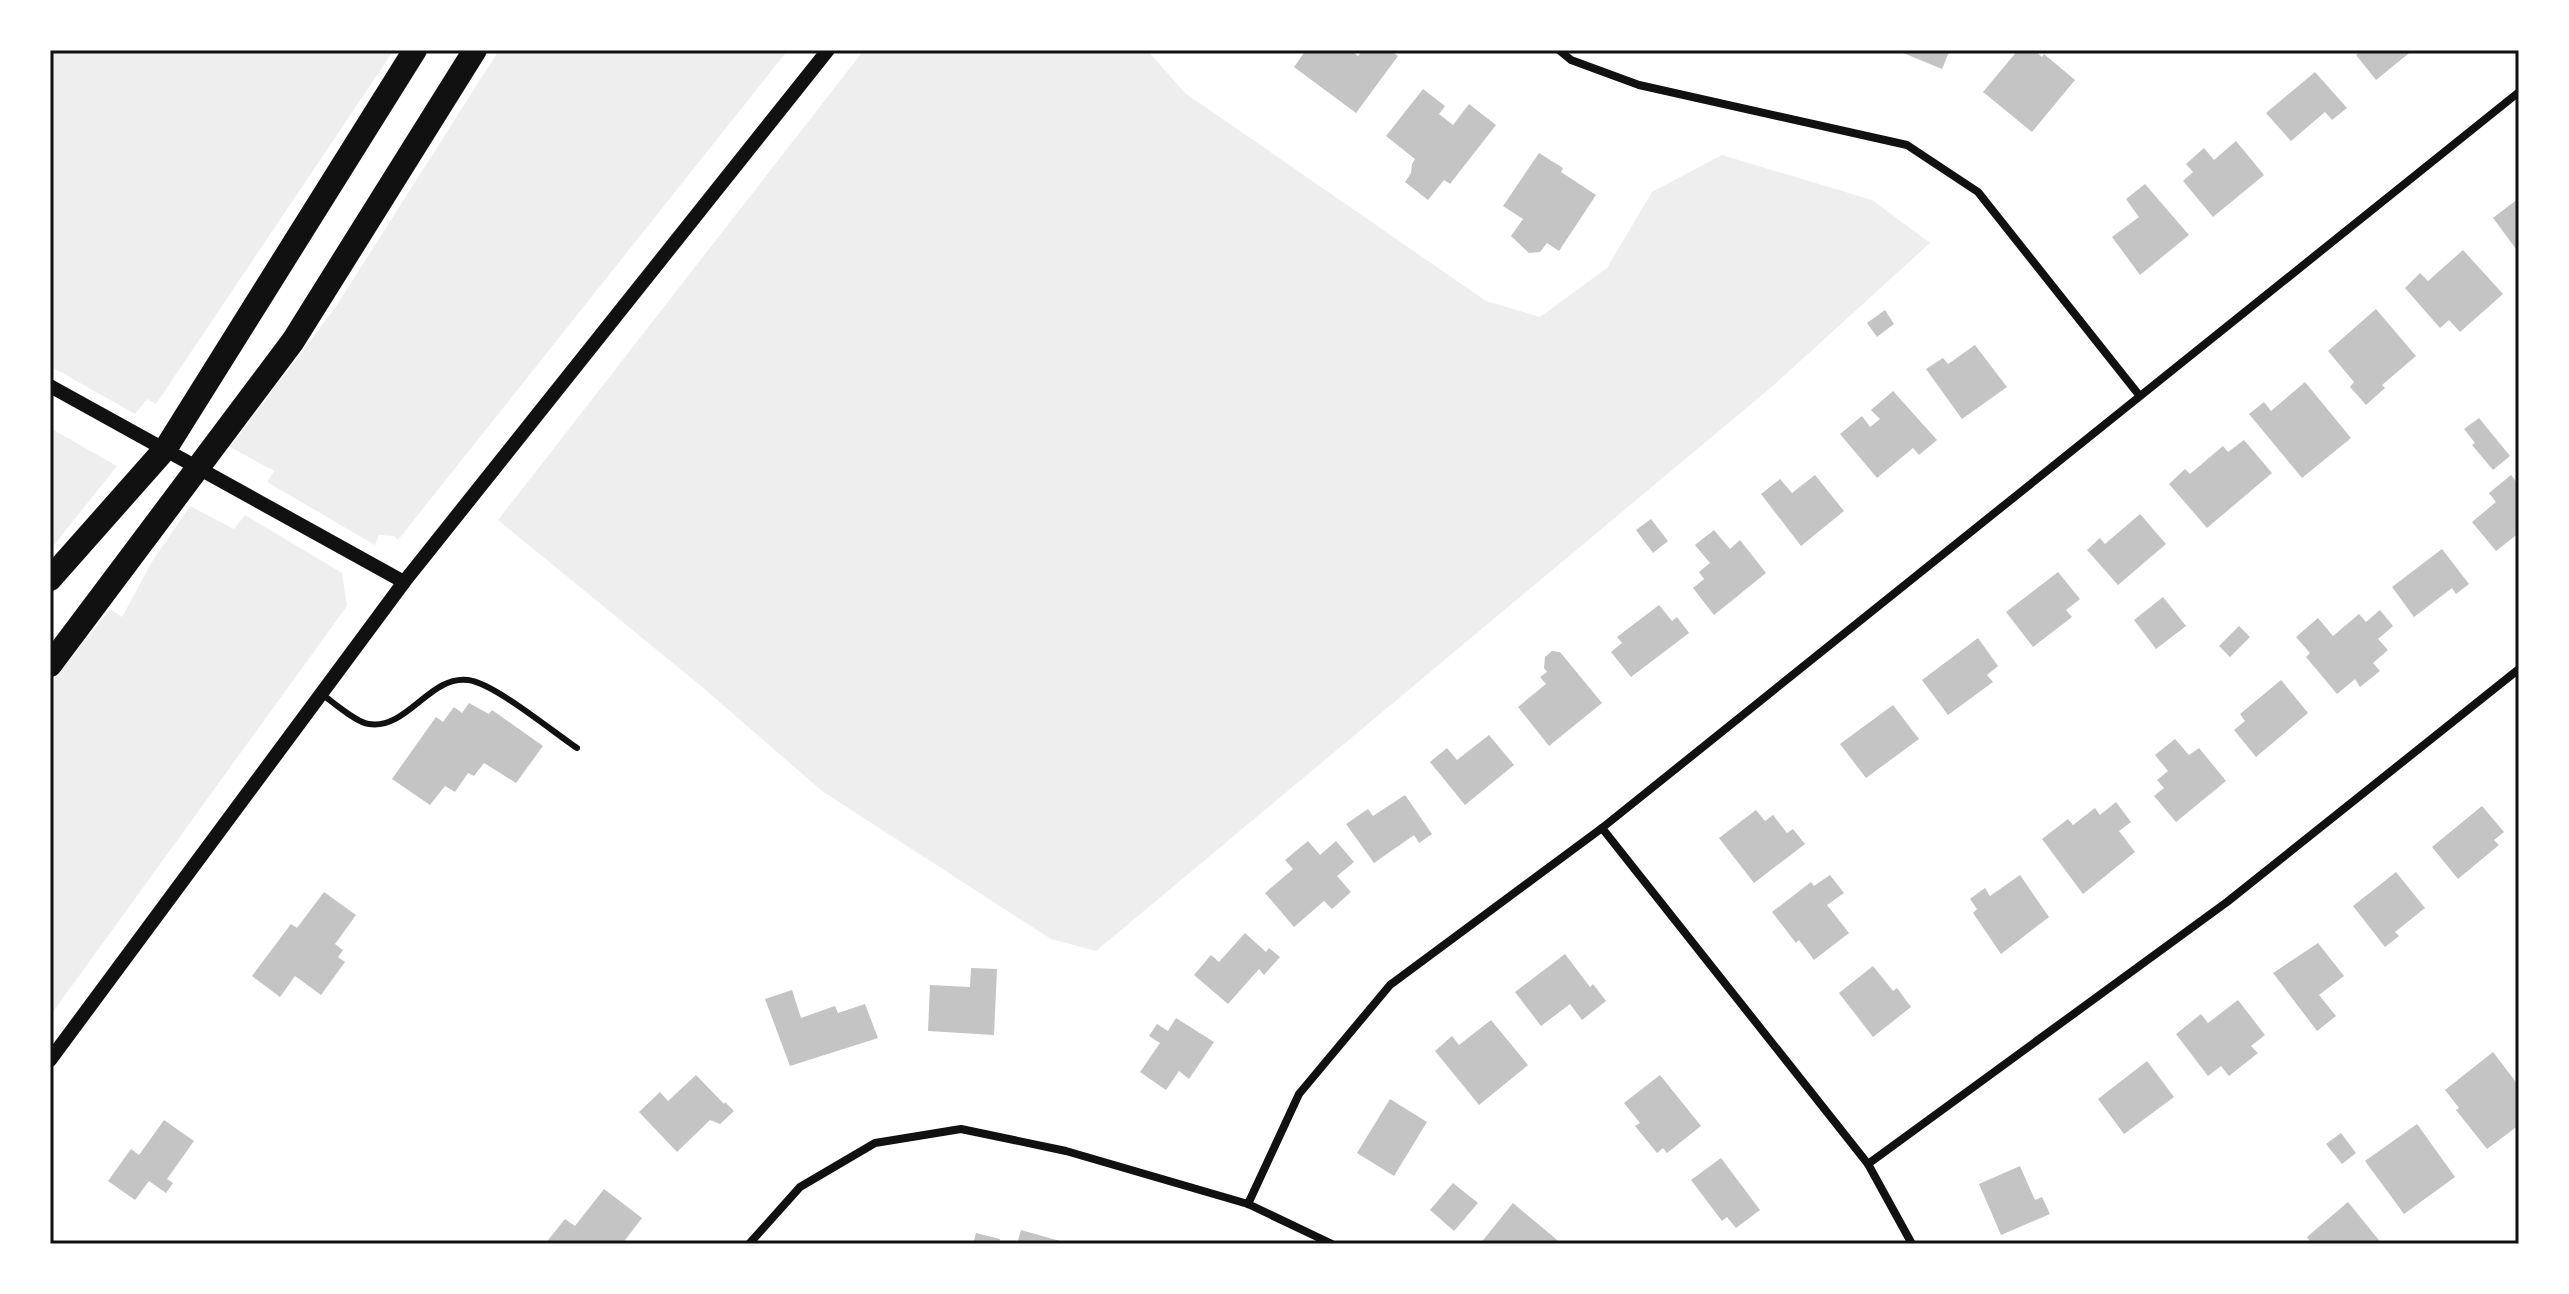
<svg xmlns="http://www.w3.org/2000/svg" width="2569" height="1294" font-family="Ubuntu,sans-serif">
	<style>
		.green { fill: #eee }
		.building { fill: #c4c4c4 }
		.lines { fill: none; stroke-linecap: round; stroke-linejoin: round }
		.service { stroke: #111; stroke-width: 6 }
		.minor { stroke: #111; stroke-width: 8 }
		.tertiary { stroke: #111; stroke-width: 14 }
		.motorway { stroke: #111; stroke-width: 24 }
		.neatline { fill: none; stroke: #111; stroke-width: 3 }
	</style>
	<rect width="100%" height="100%" fill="#fff"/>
	<g class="green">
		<polygon points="50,50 394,50 156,404 147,399 135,414 50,366"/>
		<polygon points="499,50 788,50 398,540 394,536 379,535 375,545 267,482 274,471 230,447 335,308"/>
		<polygon points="864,50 1147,50 1185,93 1486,301 1540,317 1607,268 1652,192 1722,155 1872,200 1930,243 1774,385 1096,951 1051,939 822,791 701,686 498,520"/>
		<polygon points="50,428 117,466 50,550"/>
		<polygon points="190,506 234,529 245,515 342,573 347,606 50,1016 50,685 110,609 122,617 153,560"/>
	</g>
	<g class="building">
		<polygon points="1306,50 1350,50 1358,56 1363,50 1390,50 1398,56 1356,113 1294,67"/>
		<polygon points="1896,50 1950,50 1942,69"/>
		<polygon points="2018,50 2034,50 2042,57 2044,54 2075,80 2032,132 1983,92"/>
		<polygon points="2361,50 2413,50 2376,80 2356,55"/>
		<polygon points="2315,72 2347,108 2332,120 2325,112 2291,141 2266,113"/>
		<polygon points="1423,89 1445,106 1439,114 1453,125 1469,104 1496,125 1450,184 1444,180 1428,200 1405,182 1411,173 1412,164 1415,159 1386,136"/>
		<polygon points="2236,141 2264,175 2213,217 2183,181 2193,172 2186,164 2204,148 2214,160"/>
		<polygon points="1539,153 1563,168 1561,172 1596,195 1559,251 1547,243 1540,252 1529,253 1511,236 1523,219 1503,206"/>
		<polygon points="2145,184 2189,235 2140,275 2112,237 2139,217 2126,199"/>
		<polygon points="2519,198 2519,253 2493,218"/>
		<polygon points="2463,250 2503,294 2460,332 2449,320 2440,328 2405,288 2420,273 2428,281"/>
		<polygon points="2376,309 2416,356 2382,385 2385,388 2366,405 2350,387 2354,382 2328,351"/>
		<polygon points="1885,310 1894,324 1877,337 1867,323"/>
		<polygon points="1975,345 2007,387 1962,419 1926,369 1943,358 1948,364"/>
		<polygon points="2305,382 2351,438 2302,478 2249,414 2264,402 2271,411"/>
		<polygon points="1893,391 1937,440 1919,455 1913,448 1877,478 1840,434 1862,416 1870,427 1880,419 1871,410"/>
		<polygon points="2479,418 2510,456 2493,470 2472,445 2475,443 2464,429"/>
		<polygon points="2244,440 2272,473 2207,528 2169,484 2185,469 2190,474 2223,446 2228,452"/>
		<polygon points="1815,475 1844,511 1801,546 1761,494 1780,479 1792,493"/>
		<polygon points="2511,475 2519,485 2519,533 2496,551 2472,522 2496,502 2489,493"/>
		<polygon points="2140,514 2166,544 2118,585 2087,550 2100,538 2105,544"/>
		<polygon points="1651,519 1668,541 1653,553 1636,530"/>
		<polygon points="1714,530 1730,549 1740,540 1766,573 1714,615 1693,588 1704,579 1699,572 1710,563 1695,545"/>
		<polygon points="2442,549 2469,584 2456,594 2452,588 2414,617 2392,587"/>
		<polygon points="2058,572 2080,599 2066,610 2072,617 2033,647 2006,612"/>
		<polygon points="2163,597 2186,626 2156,649 2134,620"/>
		<polygon points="1659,605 1672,621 1677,617 1689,633 1631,677 1611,652 1622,643 1617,637"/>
		<polygon points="2380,610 2393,626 2378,639 2388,650 2373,663 2380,671 2360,687 2355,679 2337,694 2306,657 2310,653 2296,637 2318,618 2333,636 2359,614 2366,622"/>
		<polygon points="2239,626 2250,637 2230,657 2219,646"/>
		<polygon points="1978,638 1998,666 1987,675 1993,682 1948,715 1922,680"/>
		<polygon points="1552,651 1560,652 1602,703 1549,746 1518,707 1546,684 1540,677 1547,672 1544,668 1545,657"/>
		<polygon points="2281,680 2308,713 2256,757 2234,730 2245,721 2240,714"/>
		<polygon points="469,703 489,714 492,710 543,746 516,783 484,763 474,776 468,773 455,792 445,786 430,805 392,779 436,717 443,722 454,707 462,713"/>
		<polygon points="1893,705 1919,739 1866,778 1840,744"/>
		<polygon points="1489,735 1514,765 1465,805 1430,762 1447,748 1457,760"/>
		<polygon points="2175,739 2189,755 2199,748 2226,781 2176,822 2154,796 2164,788 2157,780 2168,771 2155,755"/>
		<polygon points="1405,795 1432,834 1419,843 1414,835 1374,863 1346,824 1368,809 1373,816"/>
		<polygon points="2116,802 2131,822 2119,831 2135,852 2083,894 2042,839 2068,819 2073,825 2095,808 2100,815"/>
		<polygon points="2482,806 2504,832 2494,840 2499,845 2458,879 2432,847"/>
		<polygon points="1756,810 1765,821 1773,815 1787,833 1793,829 1805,844 1754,883 1719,838"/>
		<polygon points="1308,841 1320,855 1336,841 1354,862 1337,876 1351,892 1332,909 1324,901 1294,927 1265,893 1293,869 1285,860"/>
		<polygon points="2396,872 2425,908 2395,932 2399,936 2385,947 2353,906"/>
		<polygon points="1830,875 1844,893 1827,905 1849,933 1814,960 1799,940 1796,943 1772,912 1811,882 1814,886"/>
		<polygon points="2020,875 2049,917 2001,954 1973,913 1977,909 1970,899 1985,888 1990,896"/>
		<polygon points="324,892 356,915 335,944 343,950 338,957 345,962 321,995 295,976 280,997 252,976 291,924 297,928"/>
		<polygon points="1245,933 1266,952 1269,948 1280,957 1264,975 1259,969 1228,1004 1194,975 1211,955 1219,962"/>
		<polygon points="2318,943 2344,976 2319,995 2336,1016 2317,1031 2273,973"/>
		<polygon points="1565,954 1590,987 1593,984 1606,1001 1582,1020 1570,1004 1541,1026 1515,992"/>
		<polygon points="1873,966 1893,991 1897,988 1911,1007 1873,1037 1839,993"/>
		<polygon points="971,968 997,969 994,1035 928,1031 930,985 970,987"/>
		<polygon points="792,990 801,1018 835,1006 838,1013 865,1004 878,1038 790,1066 765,999"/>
		<polygon points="2238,1000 2265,1035 2251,1046 2258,1053 2229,1076 2221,1066 2208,1076 2176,1034 2201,1014 2208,1023"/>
		<polygon points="1176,1018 1214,1042 1189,1079 1179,1071 1166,1090 1140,1072 1160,1043 1149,1036 1157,1024 1168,1031"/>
		<polygon points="1491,1020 1528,1065 1479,1105 1435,1051 1452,1036 1459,1045"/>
		<polygon points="2493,1052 2519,1086 2519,1118 2516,1121 2519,1125 2487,1149 2456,1110 2459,1108 2445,1090"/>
		<polygon points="2147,1061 2174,1097 2124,1134 2098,1099"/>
		<polygon points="696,1075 724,1104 725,1102 734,1111 720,1124 710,1120 677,1152 639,1112 660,1092 668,1101"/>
		<polygon points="1660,1075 1701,1126 1667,1153 1663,1148 1657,1153 1635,1126 1640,1123 1624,1103"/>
		<polygon points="1390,1099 1427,1122 1394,1176 1357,1153"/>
		<polygon points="164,1120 194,1141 167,1179 173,1183 166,1193 149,1181 135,1200 108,1181 131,1149 139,1155"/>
		<polygon points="2417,1124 2455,1177 2404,1214 2365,1161"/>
		<polygon points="2341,1133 2356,1153 2342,1164 2326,1144"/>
		<polygon points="1721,1158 1760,1210 1736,1228 1727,1217 1722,1221 1691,1180"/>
		<polygon points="2020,1166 2035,1200 2042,1197 2050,1214 2001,1235 1979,1184"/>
		<polygon points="1453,1183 1478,1203 1454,1231 1430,1210"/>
		<polygon points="604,1189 642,1218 622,1244 545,1244 565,1219 575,1226"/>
		<polygon points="2348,1202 2382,1244 2312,1244 2307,1237"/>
		<polygon points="1513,1203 1562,1244 1480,1244"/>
		<polygon points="1021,1230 1067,1243 1067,1244 1017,1244"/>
		<polygon points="976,1233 1000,1239 999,1244 973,1244"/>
	</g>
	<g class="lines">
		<path class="service" d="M 323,695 C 334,703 357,723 369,724 C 407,730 430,675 468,680 C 494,683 553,732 577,748"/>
		<g class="minor">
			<polyline points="1559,50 1571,60 1639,85 1907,145 1978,192 2139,395"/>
			<polyline points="1602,828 1868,1164 1912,1244"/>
			<polyline points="1868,1164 2227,902 2519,669"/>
			<polyline points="1248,1204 1299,1094 1390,985 1602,828 2519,92"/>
			<polyline points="749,1244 800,1187 875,1143 961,1129 1066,1151 1248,1204 1332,1244"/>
		</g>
		<g class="tertiary">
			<polyline points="50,386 404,582"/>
			<polyline points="50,1060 404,582 828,50"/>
		</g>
		<g class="motorway">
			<polyline points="50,579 166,448 415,50"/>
			<polyline points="50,665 293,341 475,50"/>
		</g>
	</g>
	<rect width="2569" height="1294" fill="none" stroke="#ffffff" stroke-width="104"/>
	<rect x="52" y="52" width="2465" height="1190" class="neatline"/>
</svg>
